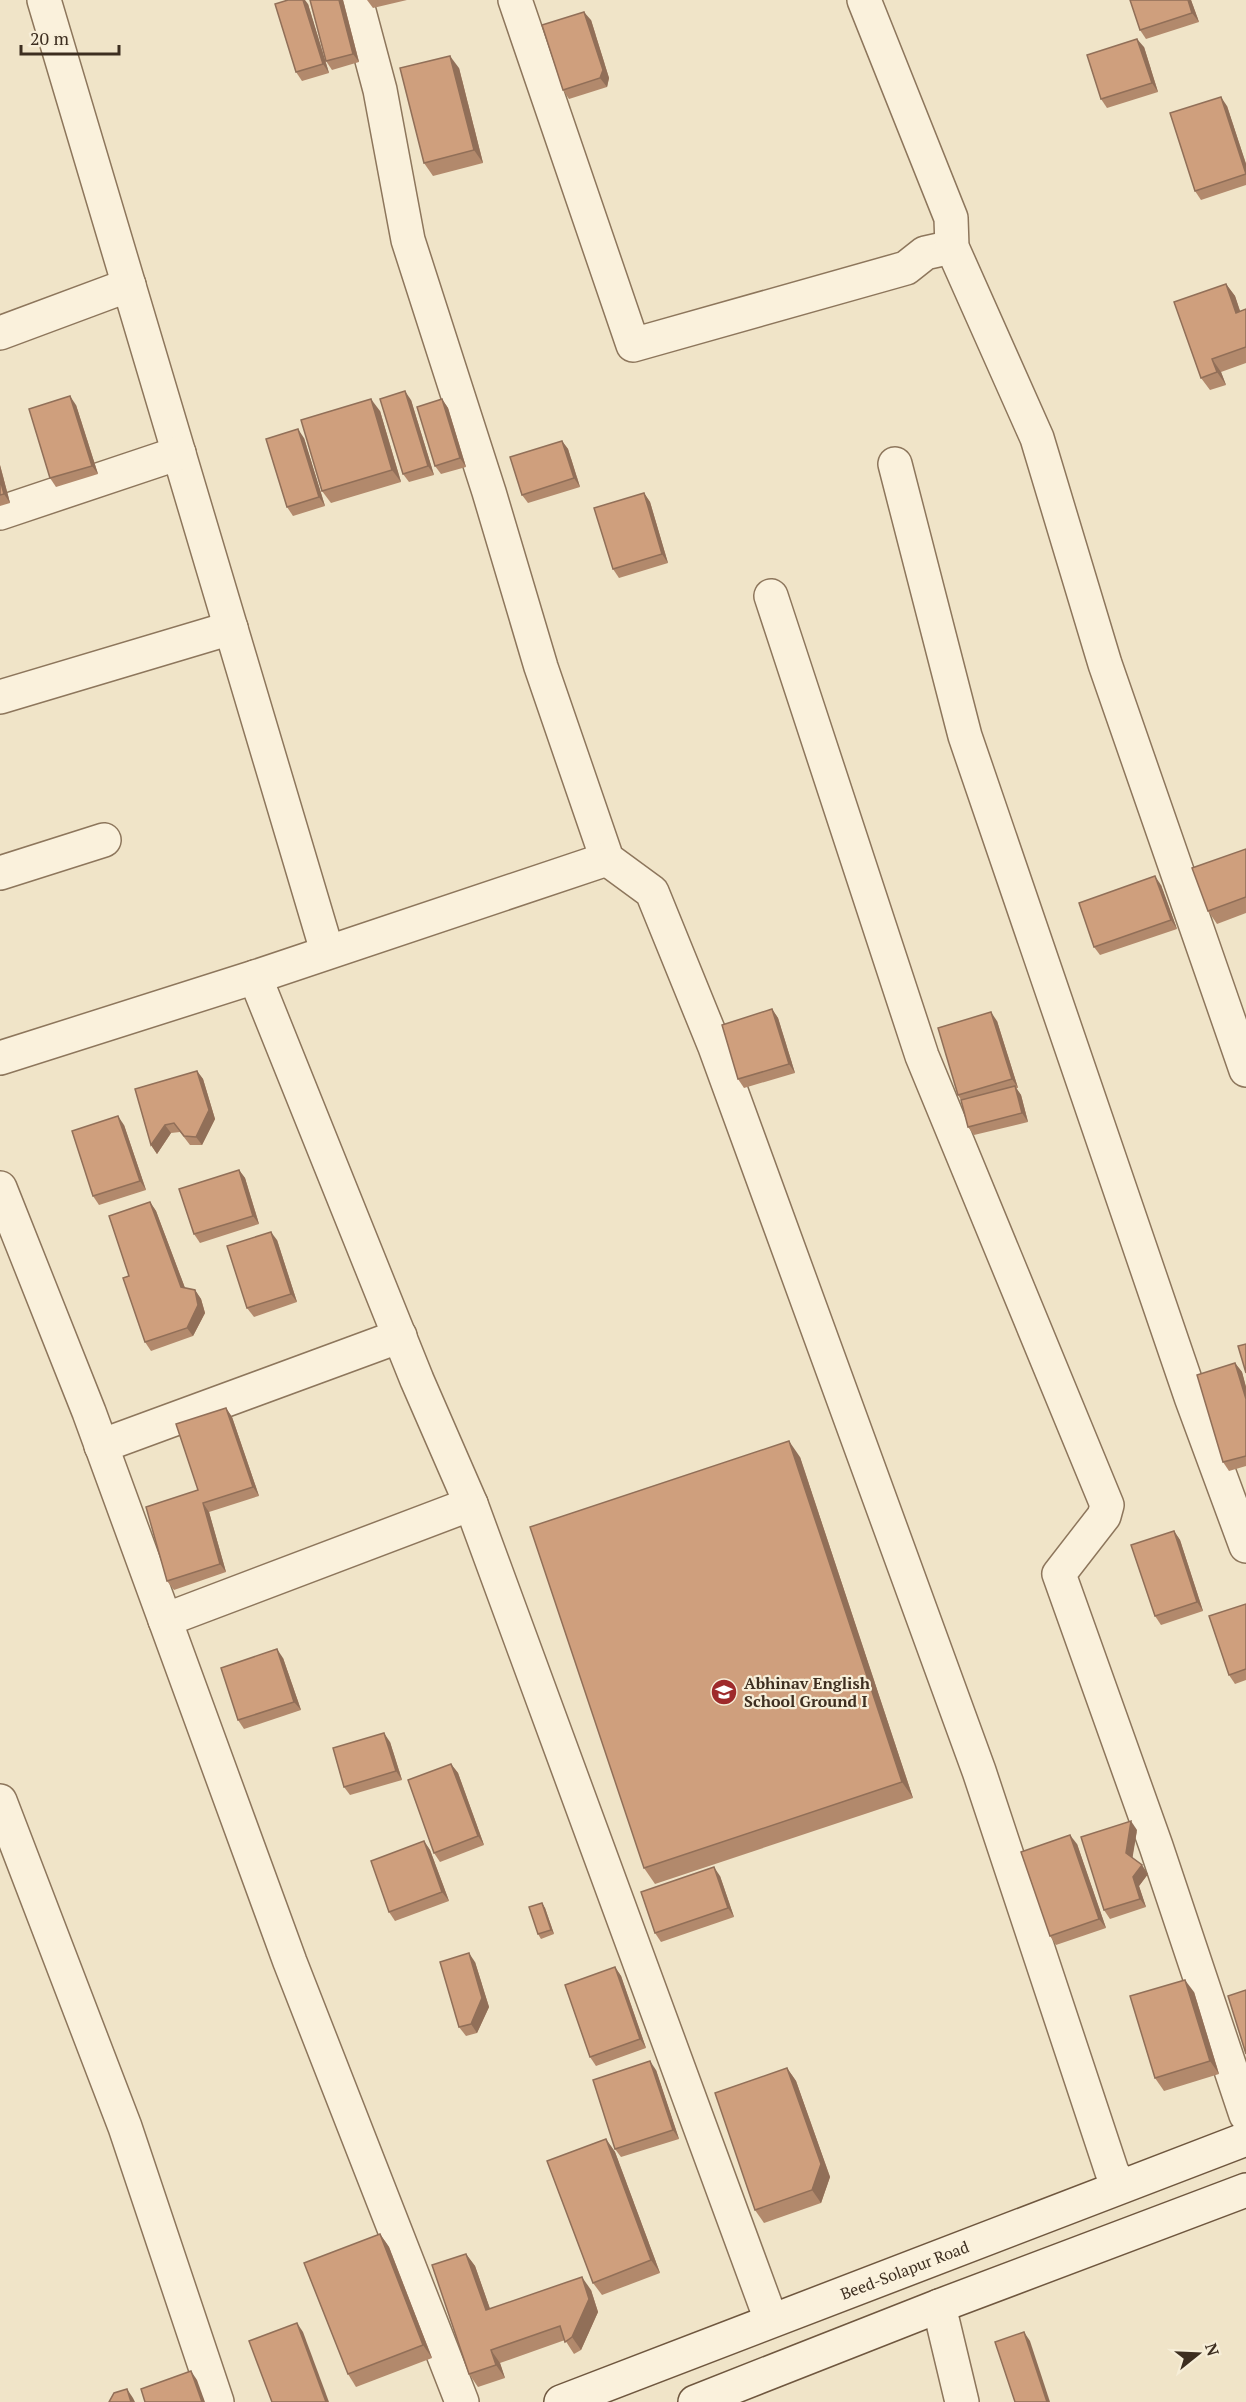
<svg xmlns="http://www.w3.org/2000/svg" width="1246" height="2402" font-family="'PT Serif',serif">
	<style>
		.lines { fill: none; stroke-linecap: round; stroke-linejoin: round }
		.street-casing { stroke: #8d765c; stroke-width: 36 }
		.secondary-casing { stroke: #6f573f; stroke-width: 36 }
		.street { stroke: #faf1dc; stroke-width: 33 }
		.secondary { stroke: #faf1dc; stroke-width: 33 }
		.wall { fill: #b2896c }
		.shaded-wall { fill: #916f58 }
		.building { fill: #cf9f7d; stroke: #916f58; stroke-width: 1.5 }
		.labels { text-anchor: middle; stroke-width: 4.5; stroke-linejoin: round; paint-order: stroke }
		.poi-label { font-size: 16px; font-weight: bold; fill: #3d2e20; stroke: #f7eed8; text-anchor: start }
		.street-label { font-size: 16px; fill: #3d2e20; stroke: #f7eed8 }
	</style>
	<rect width="100%" height="100%" fill="#f0e4c8"/>
	<g class="lines">
		<defs>
			<g id="street">
				<polyline points="44,0 327,951"/>
				<polyline points="356,0 380,90 408,240 489,492 541,667 607,859 652,892 715,1047 979,1771 1112,2172 1121,2186"/>
				<polyline points="515,0 633,345 906,268 925,253 952,247"/>
				<polyline points="864,0 951,218 952,247 1037,438 1105,664 1246,1070"/>
				<polyline points="0,333 129,285"/>
				<polyline points="895,464 965,736 1191,1397 1246,1546"/>
				<polyline points="0,513 179,453"/>
				<polyline points="771,596 922,1056 1107,1505 1104,1516 1059,1574 1156,1846 1246,2115"/>
				<polyline points="0,697 231,628"/>
				<polyline points="0,873 104,840"/>
				<polyline points="255,977 417,1380 471,1504 771,2320"/>
				<polyline points="0,1058 255,977 607,859"/>
				<polyline points="0,1188 89,1412 290,1962 462,2402"/>
				<polyline points="101,1446 400,1336"/>
				<polyline points="165,1620 471,1504"/>
				<polyline points="0,1801 125,2127 217,2402"/>
				<polyline points="939,2306 962,2402"/>
			</g>
			<g id="secondary">
				<path id="s1" d="M 561,2402 L 1246,2139"/>
				<polyline points="695,2402 939,2306 1246,2190"/>
			</g>
		</defs>
		<use href="#street" class="street-casing"/>
		<use href="#secondary" class="secondary-casing"/>
		<use href="#street" class="street"/>
		<use href="#secondary" class="secondary"/>
	</g>
	<g class="wall">
		<polygon points="343,0 359,62 332,70 326,61"/>
		<polygon points="367,0 407,0 373,8"/>
		<polygon points="1191,0 1199,22 1146,39 1140,30"/>
		<polygon points="308,4 329,73 302,81 296,72"/>
		<polygon points="591,20 609,78 607,87 569,99 563,90"/>
		<polygon points="1144,47 1158,92 1107,108 1101,99"/>
		<polygon points="459,68 483,163 433,176 424,163"/>
		<polygon points="1227,106 1246,164 1246,185 1201,200 1195,191"/>
		<polygon points="1226,284 1235,296 1240,311 1246,309 1246,363 1221,372 1226,385 1210,390 1201,378"/>
		<polygon points="442,399 448,408 466,467 441,474 435,466"/>
		<polygon points="411,400 434,475 409,482 403,474"/>
		<polygon points="76,405 98,474 56,487 50,478"/>
		<polygon points="380,411 401,482 331,503 322,491"/>
		<polygon points="304,438 325,506 293,516 287,507"/>
		<polygon points="562,441 568,449 580,487 528,503 522,495"/>
		<polygon points="0,465 10,503 0,506"/>
		<polygon points="644,493 650,502 668,563 619,578 613,569"/>
		<polygon points="1246,849 1246,913 1217,924 1208,911"/>
		<polygon points="1161,885 1177,929 1100,955 1094,947"/>
		<polygon points="772,1009 778,1018 795,1073 744,1088 738,1079"/>
		<polygon points="997,1021 1018,1088 1016,1088 1021,1095 1028,1122 974,1135 968,1127 961,1100 958,1095"/>
		<polygon points="197,1071 203,1079 215,1119 202,1145 190,1145 180,1132 171,1133 157,1154 151,1145"/>
		<polygon points="124,1125 146,1190 99,1205 93,1196"/>
		<polygon points="239,1170 245,1178 259,1224 200,1243 194,1234"/>
		<polygon points="150,1202 156,1211 185,1288 195,1290 201,1299 205,1313 193,1336 151,1351 145,1342 129,1276"/>
		<polygon points="277,1240 297,1302 254,1317 247,1308"/>
		<polygon points="1235,1363 1242,1372 1246,1387 1246,1466 1229,1471 1223,1462"/>
		<polygon points="226,1408 232,1417 259,1496 209,1512 226,1572 174,1590 167,1581"/>
		<polygon points="800,1457 913,1798 655,1884 644,1868"/>
		<polygon points="1174,1531 1180,1540 1203,1611 1161,1625 1155,1616"/>
		<polygon points="1246,1604 1246,1680 1235,1684 1229,1675"/>
		<polygon points="283,1658 301,1710 244,1729 238,1720"/>
		<polygon points="390,1742 402,1780 350,1795 344,1787"/>
		<polygon points="451,1764 458,1773 484,1845 440,1862 434,1853"/>
		<polygon points="1137,1830 1132,1858 1148,1874 1139,1886 1146,1907 1110,1919 1104,1910"/>
		<polygon points="424,1841 430,1850 449,1901 395,1921 389,1912"/>
		<polygon points="1077,1844 1106,1928 1056,1945 1050,1936"/>
		<polygon points="720,1876 734,1917 661,1942 655,1933"/>
		<polygon points="542,1903 545,1908 554,1934 541,1939 538,1934"/>
		<polygon points="475,1962 489,2007 477,2033 466,2036 459,2027"/>
		<polygon points="615,1967 621,1976 646,2048 596,2066 590,2057"/>
		<polygon points="1194,1992 1219,2074 1164,2091 1155,2078"/>
		<polygon points="787,2068 796,2081 830,2177 821,2203 764,2223 755,2210"/>
		<polygon points="656,2070 679,2139 621,2157 615,2149"/>
		<polygon points="606,2139 615,2152 660,2273 602,2295 593,2283"/>
		<polygon points="380,2234 389,2247 432,2358 356,2387 348,2374"/>
		<polygon points="466,2254 475,2266 490,2309 591,2290 598,2312 581,2350 574,2354 565,2340 500,2363 505,2378 478,2387 469,2374"/>
	</g>
	<g class="shaded-wall">
		<polygon points="303,0 305,0 308,4 329,73 323,64"/>
		<polygon points="339,0 343,0 359,62 353,54"/>
		<polygon points="1188,0 1191,0 1199,22 1192,13"/>
		<polygon points="584,12 591,20 609,78 607,87 600,78"/>
		<polygon points="1137,39 1144,47 1158,92 1152,83"/>
		<polygon points="450,56 459,68 483,163 474,150"/>
		<polygon points="1221,97 1227,106 1246,164 1246,174"/>
		<polygon points="1226,284 1235,296 1245,326 1236,313"/>
		<polygon points="1212,359 1221,372 1226,385 1217,372"/>
		<polygon points="405,391 411,400 434,475 428,466"/>
		<polygon points="70,396 76,405 98,474 92,466"/>
		<polygon points="371,399 380,411 401,482 392,470"/>
		<polygon points="442,399 448,408 466,467 460,458"/>
		<polygon points="298,429 304,438 325,506 319,497"/>
		<polygon points="562,441 568,449 580,487 574,478"/>
		<polygon points="0,465 10,503 4,494 0,479"/>
		<polygon points="644,493 650,502 668,563 662,554"/>
		<polygon points="1155,876 1161,885 1177,929 1171,920"/>
		<polygon points="772,1009 778,1018 795,1073 789,1064"/>
		<polygon points="991,1012 997,1021 1018,1088 1012,1079"/>
		<polygon points="197,1071 203,1079 215,1119 202,1145 196,1137"/>
		<polygon points="1015,1086 1021,1095 1028,1122 1022,1113"/>
		<polygon points="118,1116 124,1125 146,1190 140,1181"/>
		<polygon points="165,1125 171,1133 157,1154 151,1145"/>
		<polygon points="239,1170 245,1178 259,1224 253,1216"/>
		<polygon points="150,1202 156,1211 188,1296 181,1287"/>
		<polygon points="271,1232 277,1240 297,1302 291,1294"/>
		<polygon points="195,1290 201,1299 205,1313 193,1336 187,1328"/>
		<polygon points="1235,1363 1242,1372 1246,1387 1246,1399"/>
		<polygon points="226,1408 232,1417 259,1496 253,1487"/>
		<polygon points="789,1441 800,1457 913,1798 902,1782"/>
		<polygon points="203,1503 209,1512 226,1572 220,1564"/>
		<polygon points="1174,1531 1180,1540 1203,1611 1197,1602"/>
		<polygon points="277,1649 283,1658 301,1710 294,1702"/>
		<polygon points="384,1733 390,1742 402,1780 396,1771"/>
		<polygon points="451,1764 458,1773 484,1845 478,1836"/>
		<polygon points="1131,1821 1137,1830 1132,1861 1126,1853"/>
		<polygon points="1070,1835 1077,1844 1106,1928 1099,1919"/>
		<polygon points="424,1841 430,1850 449,1901 442,1892"/>
		<polygon points="1142,1865 1148,1874 1139,1886 1146,1907 1140,1899 1133,1877"/>
		<polygon points="714,1867 720,1876 734,1917 728,1908"/>
		<polygon points="542,1903 545,1908 554,1934 551,1930"/>
		<polygon points="469,1953 475,1962 489,2007 477,2033 471,2024"/>
		<polygon points="615,1967 621,1976 646,2048 640,2039"/>
		<polygon points="1185,1980 1194,1992 1219,2074 1210,2061"/>
		<polygon points="650,2061 656,2070 679,2139 673,2130"/>
		<polygon points="787,2068 796,2081 830,2177 821,2203 812,2190"/>
		<polygon points="606,2139 615,2152 660,2273 651,2260"/>
		<polygon points="380,2234 389,2247 432,2358 423,2345"/>
		<polygon points="466,2254 475,2266 495,2323 486,2310"/>
		<polygon points="582,2277 591,2290 598,2312 581,2350 572,2337"/>
		<polygon points="297,2323 303,2332 329,2402 326,2402"/>
		<polygon points="1024,2332 1030,2341 1050,2402 1047,2402"/>
		<polygon points="491,2350 500,2363 505,2378 496,2365"/>
		<polygon points="191,2371 197,2380 205,2402 202,2402"/>
		<polygon points="127,2389 133,2398 135,2402 131,2402"/>
	</g>
	<g class="building">
		<polygon points="288,0 303,0 323,64 296,72 275,4"/>
		<polygon points="310,0 339,0 353,54 326,61"/>
		<polygon points="1130,0 1188,0 1192,13 1140,30"/>
		<polygon points="584,12 603,70 600,78 563,90 542,25"/>
		<polygon points="1137,39 1152,83 1101,99 1087,55"/>
		<polygon points="450,56 474,150 424,163 400,68"/>
		<polygon points="1221,97 1246,174 1195,191 1170,113"/>
		<polygon points="1226,284 1236,313 1246,309 1246,347 1212,359 1217,372 1201,378 1174,302"/>
		<polygon points="405,391 428,466 403,474 380,399"/>
		<polygon points="70,396 92,466 50,478 29,409"/>
		<polygon points="371,399 392,470 322,491 301,420"/>
		<polygon points="442,399 460,458 435,466 417,407"/>
		<polygon points="298,429 319,497 287,507 266,439"/>
		<polygon points="562,441 574,478 522,495 510,457"/>
		<polygon points="0,479 4,494 0,495"/>
		<polygon points="644,493 662,554 613,569 594,508"/>
		<polygon points="1246,849 1246,897 1208,911 1192,868"/>
		<polygon points="1155,876 1171,920 1094,947 1079,903"/>
		<polygon points="772,1009 789,1064 738,1079 722,1025"/>
		<polygon points="991,1012 1012,1079 958,1095 938,1028"/>
		<polygon points="197,1071 209,1110 196,1137 184,1136 174,1123 165,1125 151,1145 135,1089"/>
		<polygon points="1015,1086 1022,1113 968,1127 961,1100"/>
		<polygon points="118,1116 140,1181 93,1196 72,1131"/>
		<polygon points="239,1170 253,1216 194,1234 179,1189"/>
		<polygon points="150,1202 181,1287 195,1290 198,1305 187,1328 145,1342 123,1278 129,1276 109,1216"/>
		<polygon points="271,1232 291,1294 247,1308 227,1246"/>
		<polygon points="1246,1344 1246,1373 1238,1346"/>
		<polygon points="1235,1363 1246,1399 1246,1456 1223,1462 1197,1375"/>
		<polygon points="226,1408 253,1487 203,1503 220,1564 167,1581 146,1507 198,1490 176,1424"/>
		<polygon points="789,1441 902,1782 644,1868 530,1527"/>
		<polygon points="1174,1531 1197,1602 1155,1616 1131,1545"/>
		<polygon points="1246,1604 1246,1669 1229,1675 1209,1616"/>
		<polygon points="277,1649 294,1702 238,1720 221,1668"/>
		<polygon points="384,1733 396,1771 344,1787 333,1748"/>
		<polygon points="451,1764 478,1836 434,1853 408,1780"/>
		<polygon points="1131,1821 1126,1853 1142,1865 1133,1877 1140,1899 1104,1910 1081,1837"/>
		<polygon points="1070,1835 1099,1919 1050,1936 1021,1852"/>
		<polygon points="424,1841 442,1892 389,1912 371,1861"/>
		<polygon points="714,1867 728,1908 655,1933 641,1892"/>
		<polygon points="542,1903 551,1930 538,1934 529,1907"/>
		<polygon points="469,1953 482,1998 471,2024 459,2027 440,1962"/>
		<polygon points="615,1967 640,2039 590,2057 565,1985"/>
		<polygon points="1185,1980 1210,2061 1155,2078 1130,1996"/>
		<polygon points="1246,1990 1246,2054 1228,1996"/>
		<polygon points="650,2061 673,2130 615,2149 593,2080"/>
		<polygon points="787,2068 821,2164 812,2190 755,2210 715,2093"/>
		<polygon points="606,2139 651,2260 593,2283 547,2161"/>
		<polygon points="380,2234 423,2345 348,2374 304,2263"/>
		<polygon points="466,2254 486,2310 582,2277 589,2299 572,2337 565,2342 560,2326 491,2350 496,2365 469,2374 432,2265"/>
		<polygon points="297,2323 326,2402 272,2402 249,2341"/>
		<polygon points="1024,2332 1047,2402 1015,2402 995,2342"/>
		<polygon points="191,2371 202,2402 145,2402 141,2389"/>
		<polygon points="127,2389 131,2402 109,2402 114,2393"/>
	</g>
	<defs>
		<symbol id="school-disc" viewBox="-11 -11 22 22"><circle r="9.5" fill="#9e2a2b" stroke="#f7eed8"/><path d="M0-5L7-2L0 1L-7-2ZM-4 1L0 2.5L4 1V4Q0 6-4 4Z" fill="#fff"/></symbol>
	</defs>
	<g fill-rule="evenodd">
		<use href="#school-disc" x="709" y="1677" width="30" height="30"/>
	</g>
	<g class="labels">
		<g class="poi-label">
			<text x="744" y="1689">Abhinav English<tspan x="744" dy="18">School Ground I</tspan></text>
		</g>
		<g class="street-label">
			<text dy="6" stroke="none"><textPath href="#s1" startOffset="368">Beed-Solapur Road</textPath></text>
		</g>
	</g>
	<g transform="translate(1198 2354) rotate(72)" stroke="#f7eed8" stroke-width="4.5" paint-order="stroke">
	<path d="M0-4.5L10 22L0 15L-10 22Z" fill="#3d2e20"/>
	<text y="-9" font-size="16" font-weight="bold" text-anchor="middle" fill="#3d2e20">N</text>
	</g>
	<path d="M21 45v9h98v-9" fill="none" stroke="#3d2e20" stroke-width="3"/>
	<text x="30" y="45" font-size="18" fill="#3d2e20" stroke="#f7eed8" stroke-width="4.5" paint-order="stroke">20 m</text>
</svg>
